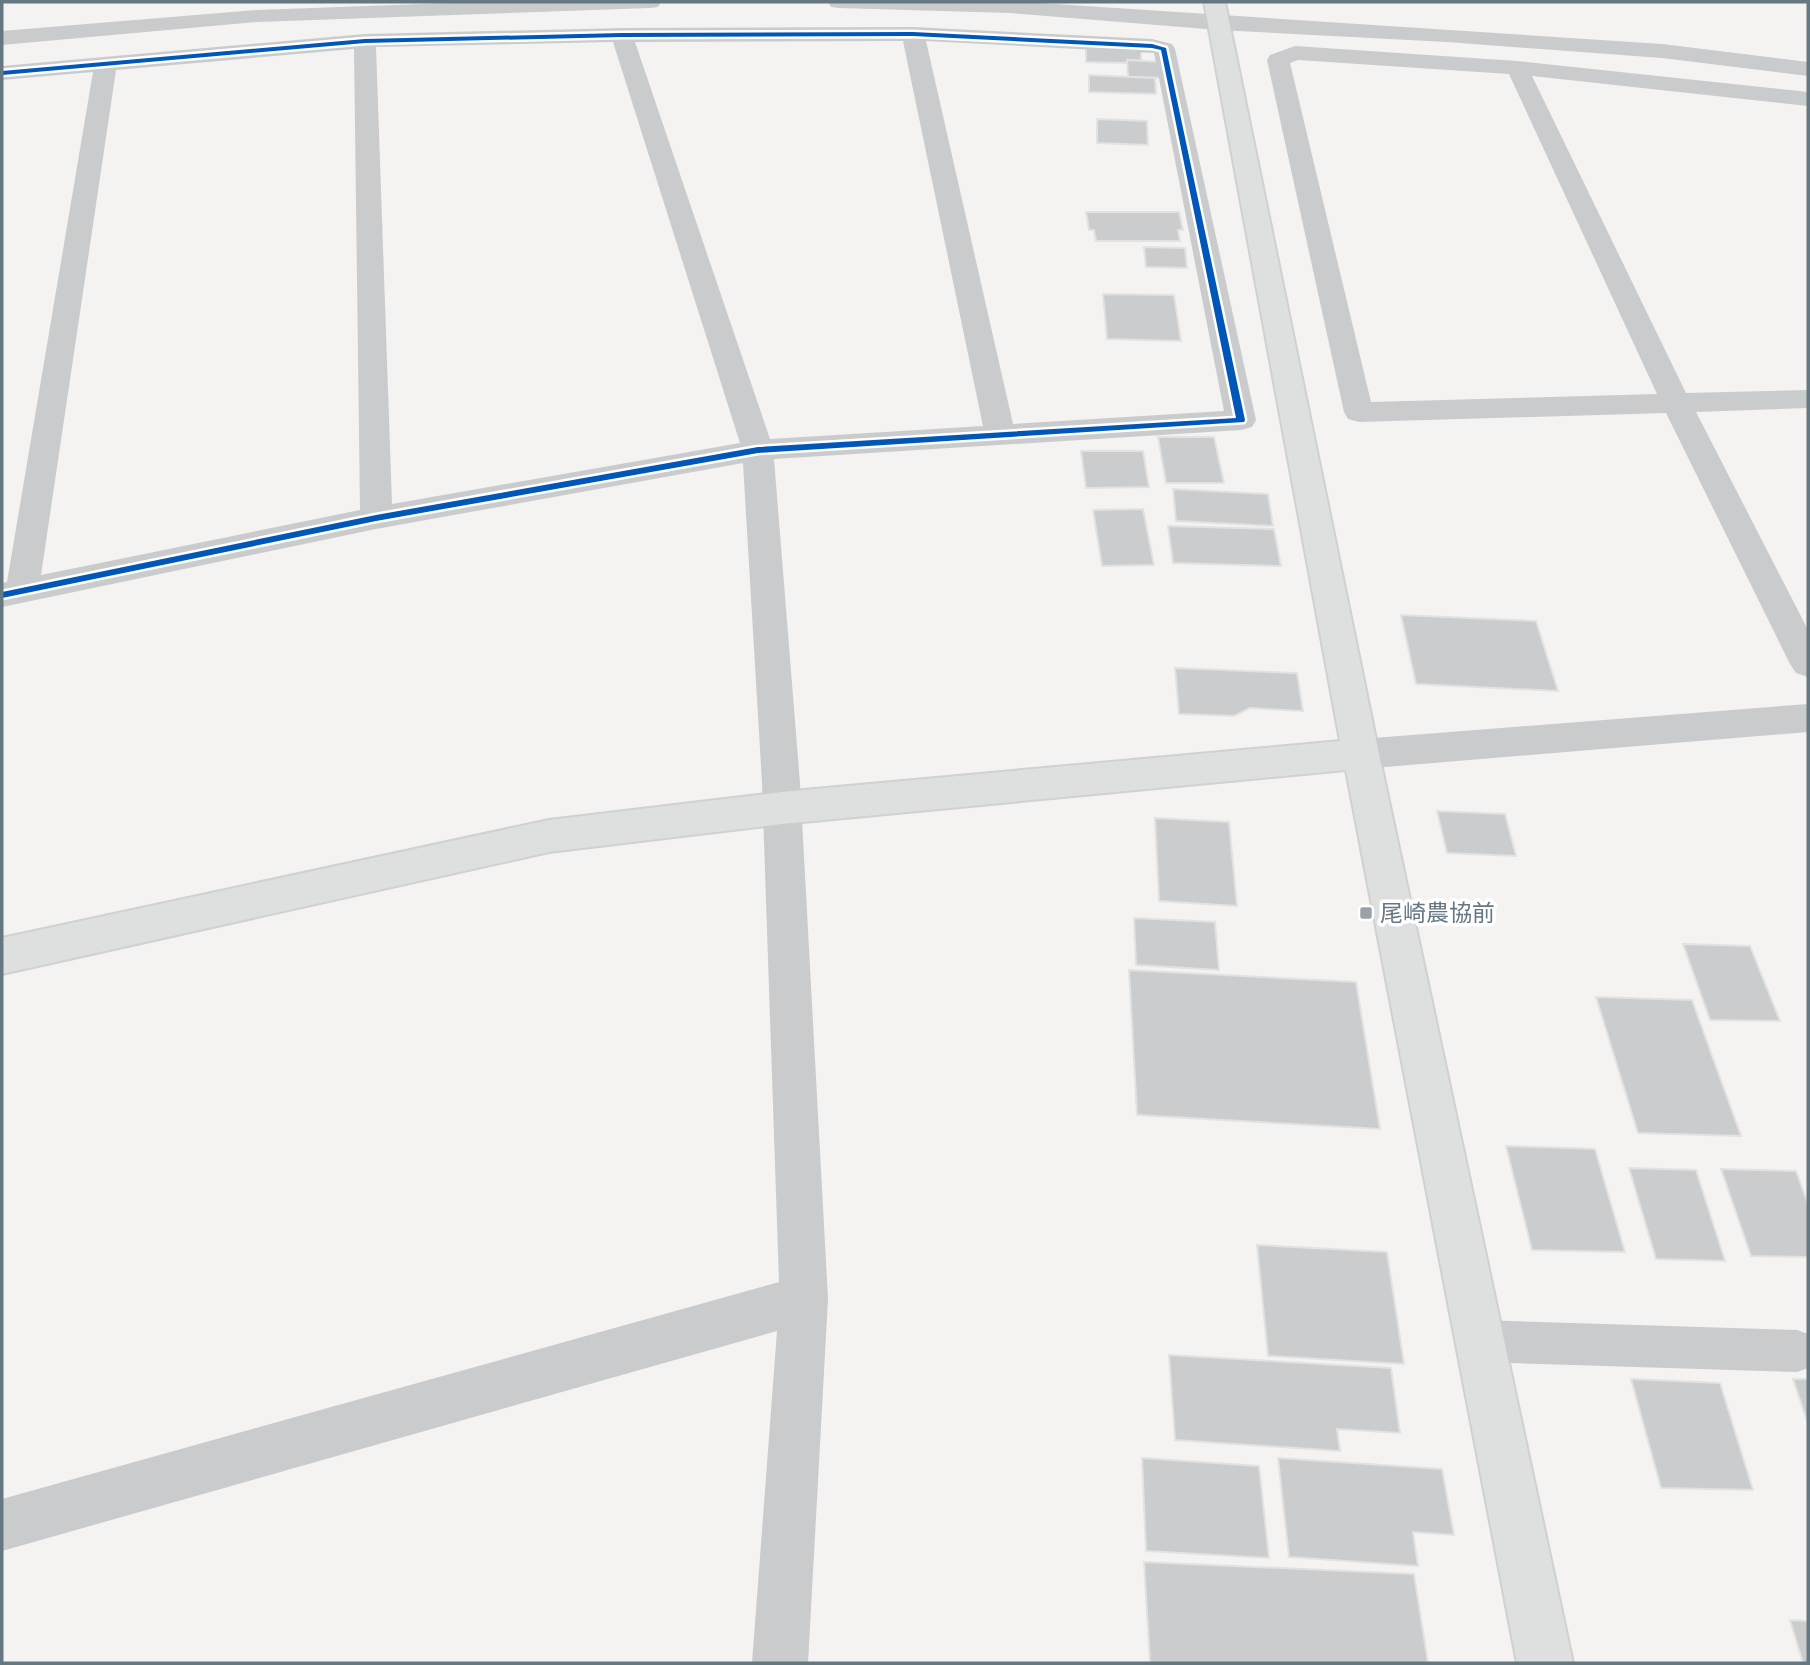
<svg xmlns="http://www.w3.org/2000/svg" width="1810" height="1665" viewBox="0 0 1810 1665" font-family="Poppins,'Noto Sans JP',sans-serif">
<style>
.building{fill:#cbcccd;stroke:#e3e2e2;stroke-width:2}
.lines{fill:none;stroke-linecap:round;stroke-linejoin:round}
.secondary-casing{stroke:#d0d1d2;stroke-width:4}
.lane{fill:#cacbcc;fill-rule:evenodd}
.street{fill:#cacbcc;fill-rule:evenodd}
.secondary{fill:#dedfdf;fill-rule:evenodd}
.cycleway-casing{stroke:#fff;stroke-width:5}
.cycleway{fill:#0057b8;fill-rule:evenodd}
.poi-dot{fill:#97a3a9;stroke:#fff;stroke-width:2.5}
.labels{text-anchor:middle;stroke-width:7;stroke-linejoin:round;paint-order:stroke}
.poi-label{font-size:23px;fill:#657881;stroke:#fff;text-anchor:start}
</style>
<rect width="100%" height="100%" fill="#f4f3f2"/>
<g class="building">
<path d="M1086,48l55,2v11l-14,-1v3l-41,-1z"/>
<path d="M1127,60l34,2 1,16 -34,-1z"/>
<path d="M1089,75l66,3 1,16 -67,-2z"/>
<path d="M1097,119l50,2 1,24 -51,-2z"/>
<path d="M1086,212h93l4,18h-5l2,11h-84l-2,-11h-5z"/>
<path d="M1144,247l41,1 2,20 -41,-1z"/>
<path d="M1103,294l71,1 7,46 -74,-2z"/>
<path d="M1158,437h56l10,46h-58z"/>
<path d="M1081,451h62l6,36 -63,1z"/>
<path d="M1173,489l95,5 5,32 -97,-5z"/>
<path d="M1143,509l11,56 -52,1 -9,-56z"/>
<path d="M1168,526l106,3 7,37 -108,-3z"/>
<path d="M1401,615l135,6 22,70 -142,-7z"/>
<path d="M1175,668l122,5 6,38 -53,-3 -16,8 -55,-2z"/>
<path d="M1437,811l68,3 11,42 -69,-3z"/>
<path d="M1155,818l74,4 8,84 -78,-5z"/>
<path d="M1134,918l81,4 4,48 -83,-5z"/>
<path d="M1683,944l67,2 30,75 -70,-1z"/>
<path d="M1129,970l227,12 24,147 -243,-14z"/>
<path d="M1596,997l96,3 49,136 -103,-3z"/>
<path d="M1506,1146l89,3 30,103 -93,-2z"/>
<path d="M1629,1168l67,2 29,91 -69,-2z"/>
<path d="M1721,1169l75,2 12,33v53l-57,-1z"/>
<path d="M1257,1245l130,7 17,112 -136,-8z"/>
<path d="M1169,1355l222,13 9,65 -63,-4 3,22 -165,-11z"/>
<path d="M1631,1379l89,4 33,107 -92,-2z"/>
<path d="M1793,1379h15v45z"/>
<path d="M1142,1458l117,8 10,92 -123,-7z"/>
<path d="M1278,1458l164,11 12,66 -41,-3 5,34 -129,-9z"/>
<path d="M1144,1562l270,12 14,89h-278z"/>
<path d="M1790,1620l18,1v42h-5z"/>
</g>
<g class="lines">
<g class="secondary-casing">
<path id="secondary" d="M1204,2h21l154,752 194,909h-56l-171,-893 -564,54 -233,28 -547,122v-36l547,-118 233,-28 558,-51z"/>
</g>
<path class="lane" d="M1479,1320l318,10 11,4v34l-11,4 -318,-10 -15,-6 -6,-15 6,-15z"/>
<g class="street">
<path d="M477,2h184l-3,5 -8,1 -393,14 -255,23v-14l255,-21z"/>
<path d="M828,2h197l637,42 146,18v14l-146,-18 -215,-16 -229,-12 -208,-17 -171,-5 -8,-1z"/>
<path d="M913,27l239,12 20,5 3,5 81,371 -4,7 -11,3 -467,29 26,324 28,516 -20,364h-56l25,-332 -775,220v-52l777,-217 -17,-499 -19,-320 -367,66 -374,78v-24l5,-1 86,-510 -91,8v-14l363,-32 257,-6zM903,41l80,385 -213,13 -135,-397zM926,41l228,12 70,358 -211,13zM613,42l127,401 -348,61 -16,-457zM354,49l6,461 -319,65 75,-505z"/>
<path d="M1295,46l222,15 291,31v14l-276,-30 154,317 122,-3v18l-112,4 112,218v47l-12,-4 -6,-9 -124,-251 -307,9 -11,-3 -4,-7 -77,-352 3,-5zM1298,60l211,14 148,320 -286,8 -81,-339z"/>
<path d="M1808,704v28l-447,37 -13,-5 -5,-10 5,-10 13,-5z"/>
</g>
<use href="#secondary" class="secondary"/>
<g class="cycleway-casing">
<path id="cycleway" d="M913,32l239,12 14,4 79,372 -1,2 -486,31 -382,68 -374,77v-6l374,-77 382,-68 478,-29 -75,-368 -9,-2 -239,-12 -291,1 -257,6 -363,32v-4l363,-32 257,-6z"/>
</g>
<use href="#cycleway" class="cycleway"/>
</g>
<rect class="poi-dot" x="1359" y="906" width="14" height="14" rx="3.5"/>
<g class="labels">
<g class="poi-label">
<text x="1380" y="921">尾崎農協前</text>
</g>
</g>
<rect width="1810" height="1665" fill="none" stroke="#657881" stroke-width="7"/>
</svg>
